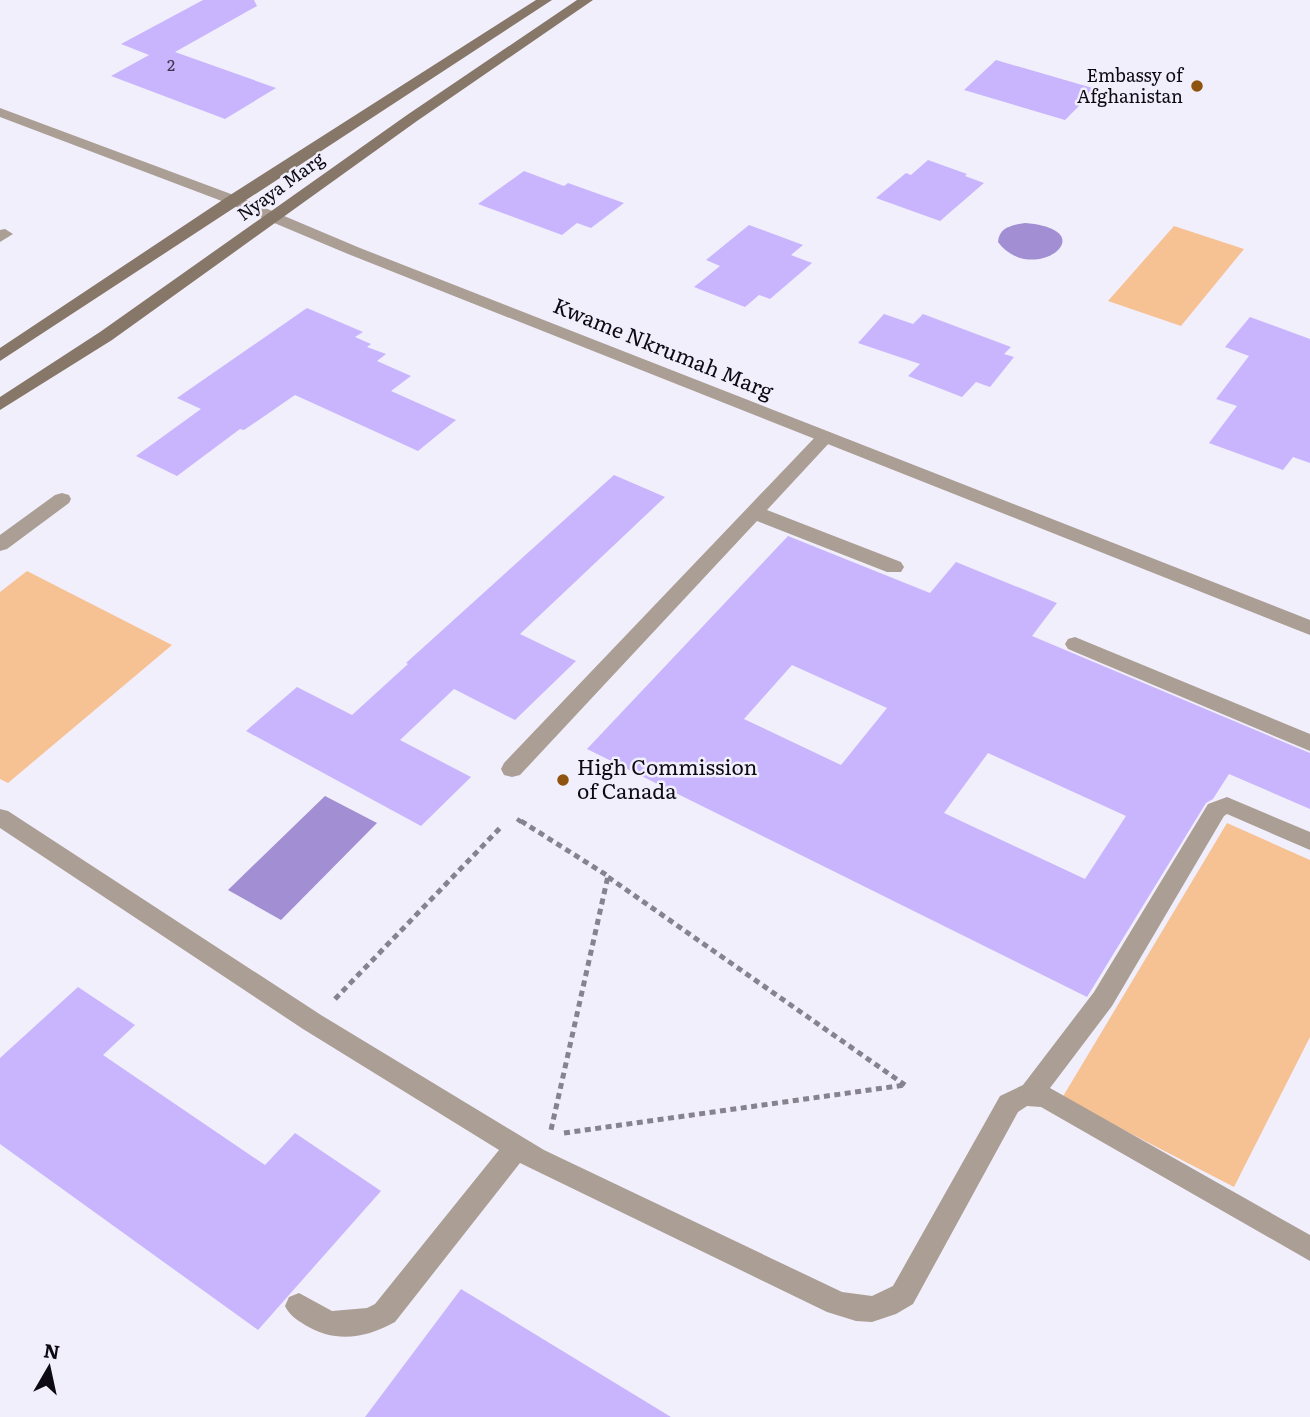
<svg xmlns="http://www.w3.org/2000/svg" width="1310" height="1417" viewBox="0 0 1310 1417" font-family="Literata,serif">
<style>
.green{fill:#f6c294}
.water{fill:#a18ed3}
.building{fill:#c8b5fd;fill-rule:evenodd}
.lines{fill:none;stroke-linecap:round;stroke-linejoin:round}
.path-far1{stroke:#86838f;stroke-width:4.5;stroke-dasharray:5 3.5;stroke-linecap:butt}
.path{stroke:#86838f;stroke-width:5;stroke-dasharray:6 4.5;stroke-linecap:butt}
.lane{fill:#aa9e95;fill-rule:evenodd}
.street{fill:#aa9e95;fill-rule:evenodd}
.secondary{fill:#877769;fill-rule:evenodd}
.poi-dot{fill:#8e530f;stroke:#f2effc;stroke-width:2.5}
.labels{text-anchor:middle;stroke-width:5;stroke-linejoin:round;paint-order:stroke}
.far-number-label{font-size:16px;fill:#3c354e}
.far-poi-label{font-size:18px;fill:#0d0a14;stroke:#f2effc;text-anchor:end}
.far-street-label{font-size:18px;fill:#0d0a14;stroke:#f2effc}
.street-label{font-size:21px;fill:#0d0a14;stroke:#f2effc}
.poi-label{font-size:21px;fill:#0d0a14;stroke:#f2effc;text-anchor:start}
</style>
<rect width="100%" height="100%" fill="#f2effc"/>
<g class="green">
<path d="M1174,226l70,23 -63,77 -73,-25z"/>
<path d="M27,571l145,74 -164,138 -8,-4v-187z"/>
<path d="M1227,823l83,37v177l-76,150 -172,-89z"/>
</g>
<g class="water">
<path d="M1025,223c83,7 7,65 -27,19 1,-15 14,-17 27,-19z"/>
<path d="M325,796l52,27 -96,97 -53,-30z"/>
</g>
<g class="building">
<path d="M203,0h51l3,6 -82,46 101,36 -51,31 -114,-43 38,-21 -28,-11z"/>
<path d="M996,60l100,29 -31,31 -101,-30z"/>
<path d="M928,160l39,14 -2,2 19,7 -44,38 -64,-23 30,-25 5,2z"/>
<path d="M524,171l40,15 4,-3 56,20 -33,25 -14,-5 -15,12 -84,-31z"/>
<path d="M749,225l54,20 -12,10 21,8 -42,36 -11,-4 -14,12 -51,-20 26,-21 -14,-6z"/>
<path d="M307,308l56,24 -8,5 16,7 -4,3 19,7 -9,7 34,15 -20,15 65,29 -38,31 -123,-56 -51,35 -4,-1 -63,47 -41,-20 65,-47 -24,-11z"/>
<path d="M884,314l29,10 10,-10 88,33 -7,7 10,3 -24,30 -14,-5 -14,15 -54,-21 12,-12 -62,-21z"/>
<path d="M1250,317l60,22v124l-17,-6 -10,13 -74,-27 28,-37 -21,-7 33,-43 -24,-9z"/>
<path d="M614,475l51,22 -145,137 56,27 -61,59 -61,-31 -54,51 71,37 -50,49 -175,-95 51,-44 55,28 56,-51 -2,-1z"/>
<path d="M788,536l142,57 26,-31 101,41 -25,33 278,117v56l-81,-35 -16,25 -7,4 -119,194 -500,-248zM792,665l95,43 -46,57 -97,-46zM988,753l138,63 -41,63 -141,-66z"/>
<path d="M78,987l57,38 -32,30 162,110 30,-32 86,58 -123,139 -258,-186v-86z"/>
<path d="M461,1289l210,128h-306z"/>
</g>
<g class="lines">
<path class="path-far1" d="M517,819l6,4"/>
<g class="path">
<path d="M521,821l87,55 -57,254"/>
<path d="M608,877l297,208"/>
<path d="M335,999l165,-171"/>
<path d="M564,1133l341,-48"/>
</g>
<g class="lane">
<path d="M5,229l8,5 -13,8v-12z"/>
<path d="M825,431l6,2 3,4 -3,4 -64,69 134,52 3,5 -3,5h-14l-130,-51 -237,254 -8,2 -8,-2 -3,-6 3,-6 315,-330z"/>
<path d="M62,493l7,2 2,4 -2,4 -62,46 -7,2v-16l55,-40z"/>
<path d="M1075,637l235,97v17l-242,-102 -3,-5 3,-5z"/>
<path d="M1227,797l83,35v18l-83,-36 -3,2 -112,190 -62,82 260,147v26l-269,-154 -14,-1 -9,6 -105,192 -17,10 -24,8 -16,-1 -29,-9 -307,-149 -125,159c-31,17 -60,21 -90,3 -9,-6 -15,-9 -20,-19l4,-9 10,-4 33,18 35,-3 8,-4 124,-154 -196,-121 -303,-201v-19l8,2 313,204 223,135 298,142 30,4 21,-10 107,-190 23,-11 71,-93 114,-188z"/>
</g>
<path class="street" d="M0,108l239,89 121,51 950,372v15l-962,-381 -121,-51 -227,-86z"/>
<g class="secondary">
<path d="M536,0h16l-552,361v-13l227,-151z"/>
<path d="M577,0h16l-176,121 -305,219 -112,70v-13l100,-65 307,-217z"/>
</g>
</g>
<g class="poi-dot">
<circle cx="1197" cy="86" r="7"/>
<circle cx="563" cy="780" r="7"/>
</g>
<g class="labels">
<g class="far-number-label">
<text x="171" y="71">2</text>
</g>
<g class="far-poi-label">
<text x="1183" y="82">Embassy of<tspan x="1183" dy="21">Afghanistan</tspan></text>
</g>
<g class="far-street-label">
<text transform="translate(281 187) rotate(-36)" y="6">Nyaya Marg</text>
</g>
<g class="street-label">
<text transform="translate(663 349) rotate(22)" y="7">Kwame Nkrumah Marg</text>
</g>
<g class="poi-label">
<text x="577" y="775">High Commission<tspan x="577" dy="24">of Canada</tspan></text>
</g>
</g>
<g transform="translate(49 1368) rotate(9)" stroke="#f2effc" stroke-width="5" paint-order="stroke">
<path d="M0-5L12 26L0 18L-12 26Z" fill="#0d0a14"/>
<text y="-10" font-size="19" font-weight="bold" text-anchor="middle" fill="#0d0a14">N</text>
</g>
</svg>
